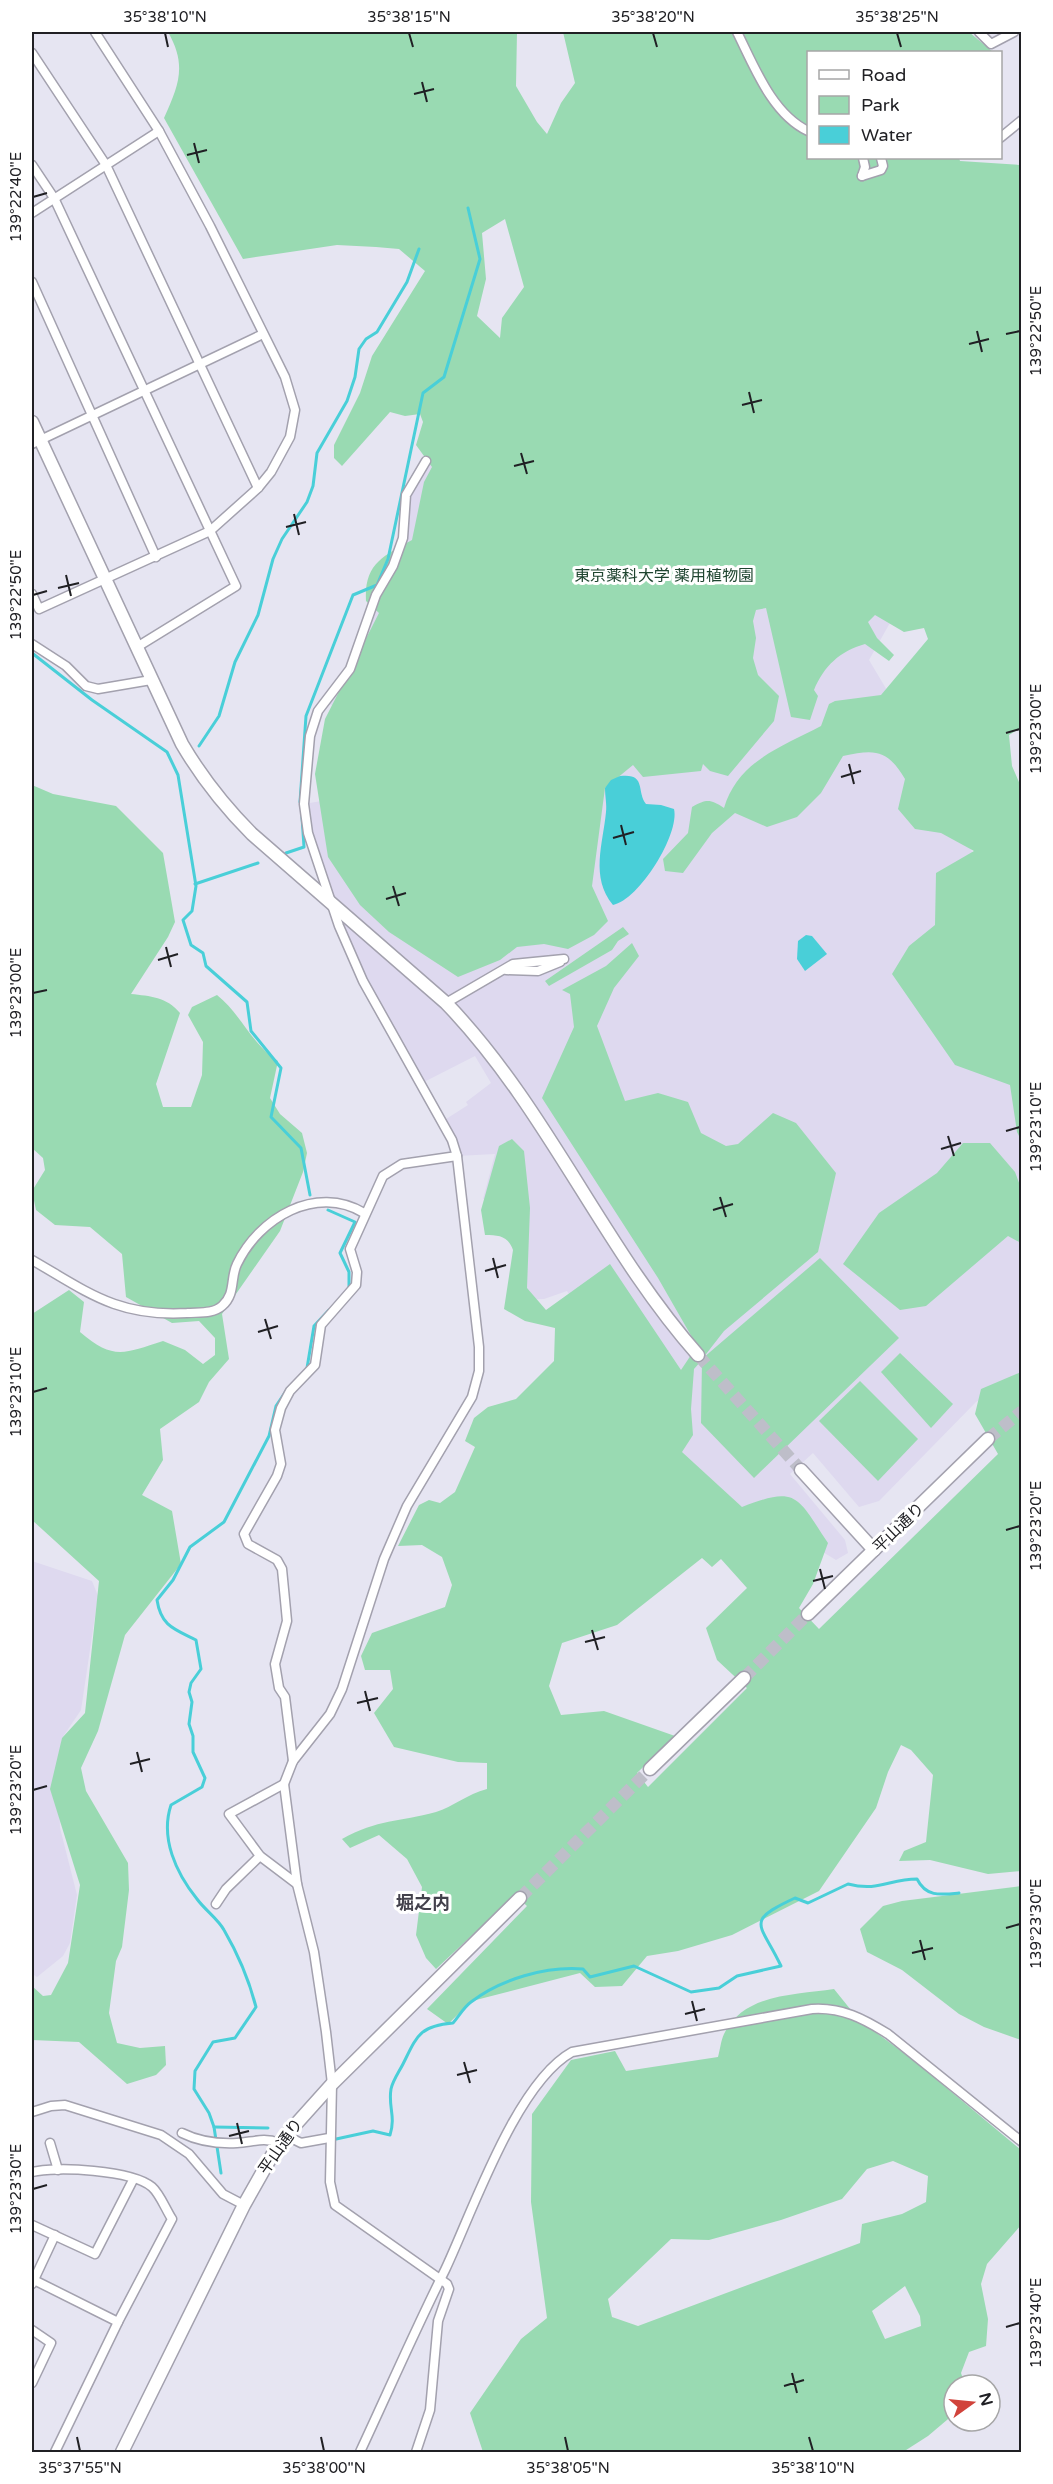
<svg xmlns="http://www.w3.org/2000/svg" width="1053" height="2484" viewBox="0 0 1053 2484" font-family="'Varela Round','Noto Sans JP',sans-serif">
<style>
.education{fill:#ded9ef}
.green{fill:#99dab2;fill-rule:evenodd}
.water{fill:#49cfd8}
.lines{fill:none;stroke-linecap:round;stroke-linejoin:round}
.stream{stroke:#49cfd8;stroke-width:3}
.secondary-tunnel{stroke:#bebec9;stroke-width:12;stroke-dasharray:12 6;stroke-linecap:butt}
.street-casing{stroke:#a3a1ae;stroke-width:11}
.secondary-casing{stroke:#a3a1ae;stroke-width:15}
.street{stroke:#fff;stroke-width:8}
.secondary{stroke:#fff;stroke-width:12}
.ticks{fill:none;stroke:#202024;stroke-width:2}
.labels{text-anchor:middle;stroke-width:6;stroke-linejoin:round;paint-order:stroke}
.park-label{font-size:16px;fill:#1f4530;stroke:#fff}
.street-label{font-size:16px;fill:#202024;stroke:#fff}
.neighbourhood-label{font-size:18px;font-weight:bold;fill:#43414c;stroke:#fff}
.neatline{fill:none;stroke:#202024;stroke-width:2}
.ticks-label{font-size:15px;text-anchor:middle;fill:#202024}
</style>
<rect width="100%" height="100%" fill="#e6e5f2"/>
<g class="education">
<path d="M455,445l436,176 -22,39 65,109 34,76 24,38 29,155 1,335 -46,29 -97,99 -20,6 -46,-54 -23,21 55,66 3,13 -12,7 -43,-26 -41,-5 -119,-130 -66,-108 -23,8 -37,1 16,-99 -40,-2 12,-45 -38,2 -14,-35 25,-16 -2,-3 25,-19 -16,-27 -53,27 -59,-102 -33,-77 -26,-100 23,-4 55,-73 -58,-25 26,-33 53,-131 3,-43 20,-34z"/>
<path d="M32,1561l60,20 6,15 -17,114 -19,28 -4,30 2,60 17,67 -7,48 -7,13 -26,21 -5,-3z"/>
</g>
<g class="green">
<path d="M168,32h349l-1,54 21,36 10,12 14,-31 14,-20 -12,-51h406l24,20h-185v106h151l1,3 60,4 1,3 1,559 -13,8 3,31 10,23 -1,351 -4,-8 -7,-47 -55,-20 -63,-91 17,-28 26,-21 1,-52 38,-22 -33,-18 -26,-4 -17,-20 7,-30c-18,-30 -30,-30 -62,-23l-22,37 -24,24 -30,10 -32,-14 -23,20 -29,40 -18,-2 -2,-12 25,-26 4,-26c15,-8 18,-8 32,1 14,-47 57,-61 97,-82l8,-22 6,-3 46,-6 47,-56 -4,-11 -20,4 -29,-17 -7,7 9,16 17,17 -5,6 -24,-17c-25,7 -41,22 -51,46l4,6 -8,24 -19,-3 -25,-109 -10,2 -3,11 3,17 -3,20 5,17 21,21 -5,25 -46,55 -18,-5 -7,-7 -2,7 -58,6 -10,-12 -28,23 -13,98 16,35 -14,14 -26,14 -24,-5 -27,3 -17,13 -42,17 -69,-45 -29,-27 -32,-48 -13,-83 10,-55 54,-106 -13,-12c-2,-37 17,-45 46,-61l12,-58 8,-15 -16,-22 7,-23 -3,-8 -15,2 -15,-4 -48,54 -8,-8v-13l26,-52 12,-37 53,-85 -26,-22 -23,-2 -39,-2 -94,14 -79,-141c15,-33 23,-53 4,-86zM505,219l19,68 -22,31 -2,20 -23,-22 9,-37 -4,-46z"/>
<path d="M32,785l21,9 63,12 47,47 12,69 -7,15 -37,57c19,2 36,3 49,19l-24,71 7,23h28l11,-32 1,-33 -15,-27 4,-8 25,-12c24,19 35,50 61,66l-8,37 10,16 22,19 5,20 -4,19 -23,59 -58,83 7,45 -20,23 -10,20 -39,27 3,31 -21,35 30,16 9,53 -56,71 -27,96 -17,37 5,23 42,72 1,27 -7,57 -6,14 -7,52 8,30 23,5 25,-2 1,19 -10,10 -29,9 -48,-42 -47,-2v-54l11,10 8,-1 17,-32 12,-78 -30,-96 12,-51 23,-25 14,-132 -67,-61v-206l37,-24 15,12 -4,30c33,28 43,22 83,9l22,9 18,14 12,-9v-17l-16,-17 -27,2 -46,-26 -4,-43 -32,-27 -35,-2 -19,-15 -4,-19 13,-21 -2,-12 -11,-10z"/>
<path d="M623,927l6,7 -11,7 -6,9 -63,36 -4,-5z"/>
<path d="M632,943l7,13 -25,32 -17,38 28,75 33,-8 30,9 13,31 25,13 12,-2 35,-31 23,10 40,50 -18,79 -94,79 -21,27 117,-100 79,80 -145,140 -53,-55 1,-63 -8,9 -3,40 2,26 -11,17 60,55c56,-22 55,-10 86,36l-15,41 -14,24 20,21 179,-175 -23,-40 6,-25 40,-17v499l-33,3 -58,-14 -31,1 5,-10 22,-9 7,-67 -22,-25 -10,-5 -13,27 -12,36 -57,83 -87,44 -54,16 -31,5 -25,30 -27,1 -15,-14 -108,28 -24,23 -21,-15 100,-103 -12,-11 -79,74 -10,-11 -10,-23 6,-48 -15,-28 -28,-24 -29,13 -8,-9c36,-20 57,-17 94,-27 17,-5 31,-18 51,-23v-26l-29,-1 -64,-15 -20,-34 19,-24 -3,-19h-25l-4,-14 11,-23 73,-26 7,-22 -10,-28 -20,-12 -24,1 21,-41 10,-5 11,3 15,-11 20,-45 -10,-6 9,-23 14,-11 28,-8 38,-38 1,-33 -30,-7 -21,-12 9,-59c-5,-14 -14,-15 -28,-15l-4,-25 18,-64 13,-7 12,12 6,57 -3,80 19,22 64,-46 71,106 16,-24 -39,-68 -116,-180 32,-71 -4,-33 -8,-4 44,-24zM702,1558l10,9 9,-8 26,29 -41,40 11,32 30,28 -99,99 -11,-14 38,-37 -71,-25 -43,4 -12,-29 13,-43 55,-18z"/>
<path d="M963,1143h27l25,29 6,16v55l-13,-7 -82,70 -26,4 -57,-46 36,-51 58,-40z"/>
<path d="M900,1353l53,51 -22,24 -50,-56z"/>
<path d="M860,1381l58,58 -40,42 -59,-60z"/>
<path d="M1021,1886v154l-37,-13 -25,-13 -57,-44 -35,-18 -7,-23 23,-23 19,-5z"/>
<path d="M834,1989l25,31 53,39 109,91v75l-34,39 -6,20 7,35 -2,27 -17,6 -8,21 4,12h-11v29l-26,22 -25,16h-420l-13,-39 51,-74 26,-21 -16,-116 1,-88 39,-54 44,-9 11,20 92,-14c2,-7 3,-17 6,-23 20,-41 72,-39 110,-45zM893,2161l35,15 -2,26 -24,12 -40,10 -2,19 -222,83 -26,-9 -4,-18 63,-60 38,1 72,-20 61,-21 25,-30zM905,2286l15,30 1,10 -36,13 -13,-28z"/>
</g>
<g class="water">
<path d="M620,776c27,-3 16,15 26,28l15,1 13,4c6,25 -35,91 -61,96 -23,-28 -10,-61 -7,-93 1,-7 -1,-16 -1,-24l6,-8z"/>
<path d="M806,935l6,1 15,18 -22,17 -8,-12 1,-18z"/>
</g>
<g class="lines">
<g class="stream">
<path d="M32,653l60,47 75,52 11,23 18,111 -4,25 -9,9 8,25 12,8 3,13 41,36 4,29 30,37 -10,49 30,31 9,47"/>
<path d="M199,746l20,-30 16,-54 23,-47 15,-56 9,-20 25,-37 6,-16 4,-33 30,-52 8,-24 4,-28 7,-10 11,-7 30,-50 12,-33"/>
<path d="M300,802l6,-86 47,-121 24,-10 11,-26 35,-166 21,-16 36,-118 -12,-51"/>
<path d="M286,853l18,-6 -2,-30"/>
<path d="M195,884l63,-21"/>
<path d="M328,1210l27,12 -15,31 9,19v15"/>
<path d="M307,1368l7,-42 15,-16"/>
<path d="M214,2127l54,1"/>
<path d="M304,2146l69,-15 17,4c6,-19 -2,-28 1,-46 2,-9 8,-17 12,-25 14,-28 16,-38 50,-41 6,-7 11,-16 18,-21 30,-23 75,-36 112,-33l7,8 44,-11 57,26 28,-4 18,-12 44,-10c-20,-43 -38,-44 14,-68l13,5 40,-19c31,8 41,-5 69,-5 9,18 23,16 42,14"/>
<path d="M221,2173l-7,-46 -5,-14 -15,-24 1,-18 18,-29 22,-4 21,-31c-7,-27 -18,-53 -32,-77 -6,-11 -19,-20 -27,-31 -21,-26 -37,-61 -26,-94l31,-18 3,-9 -12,-26v-16l-4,-12 3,-22 -3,-10 2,-9 10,-14 -5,-29c-22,-11 -35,-14 -39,-40l16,-20 17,-33 34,-25 45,-86 7,-30 12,-18"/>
</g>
<g class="secondary-tunnel">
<path d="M698,1355l103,115"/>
<path d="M988,1439l34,-28"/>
<path d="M744,1678l64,-64"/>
<path d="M520,1898l130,-129"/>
</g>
<g class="street-casing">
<g id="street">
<path d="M737,32c17,34 35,82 71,99"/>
<path d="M979,32l12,12 23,-12"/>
<path d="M32,53l74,112 152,323"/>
<path d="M1000,138l22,-18"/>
<path d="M32,165l22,33 182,388 -99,61"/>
<path d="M862,176l19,-6 2,-4 -2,-8"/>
<path d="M862,176l3,-9 -2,-9"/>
<path d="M32,213l127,-82"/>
<path d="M32,282l124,275"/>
<path d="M32,444l231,-110"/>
<path d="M32,594l7,15 171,-78 48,-43 13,-16 19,-35 5,-27 -10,-33 -75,-151 -51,-95 -64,-99"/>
<path d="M32,644l34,22 20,20 12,3 53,-9"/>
<path d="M506,970l32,1 22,-9"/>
<path d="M446,1003l67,-39 51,-5"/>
<path d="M32,1260c57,33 86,57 155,53 12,-1 26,1 35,-7 14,-12 8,-28 15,-42 22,-46 79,-80 127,-51"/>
<path d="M293,1761l-8,-64 -6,-9 -4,-24 12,-43 -5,-52 -5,-9 -29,-16 -4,-10 33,-58 4,-12 -6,-34 6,-22 9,-17 25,-26 6,-40 35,-40 1,-13 -7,-23 33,-73 19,-12 55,-8"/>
<path d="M284,1784l-55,30 31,42 37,28"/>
<path d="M216,1904l10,-15 34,-33"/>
<path d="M32,2112l19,-6 14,-1 96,30 28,19 34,40 21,11"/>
<path d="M182,2133c18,9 35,11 55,10 16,-1 27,-6 42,0"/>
<path d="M285,2135l16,8 28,-5"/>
<path d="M50,2143l8,27"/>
<path d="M32,2172c24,-6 100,-2 120,15 8,7 14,23 20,32l-54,103 -63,130"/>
<path d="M32,2225l63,29 38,-74"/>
<path d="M32,2279l86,43"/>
<path d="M32,2284l23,-49"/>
<path d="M32,2330l19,13 -19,40"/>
<path d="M360,2452c28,-60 55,-122 85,-182 27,-57 71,-187 127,-218l240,-43c30,-2 52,10 76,25l134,108"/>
<path d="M416,2452l14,-42 8,-89 11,-32 -2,-5 -112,-79 -5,-23 2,-98 -6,-52 -12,-80 -17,-68 -13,-100 9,-23 37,-47 12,-25 42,-130 23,-53 65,-109 7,-26v-24l-22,-191 -5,-16 -89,-159 -24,-55 -31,-93 -4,-29 6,-68 8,-25 32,-42 26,-74 17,-29 10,-28 3,-43 20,-34"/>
</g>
</g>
<g class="secondary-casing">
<g id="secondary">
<path d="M32,422l150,322c20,34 42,62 70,90l194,169c102,106 157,245 252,352"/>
<path d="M801,1470l73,80"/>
<path d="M808,1614l180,-175"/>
<path d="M650,1769l94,-91"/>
<path d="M122,2452l122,-247 35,-62 53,-59 188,-186"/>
</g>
</g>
<use href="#street" class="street"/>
<use href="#secondary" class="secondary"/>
</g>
<path class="ticks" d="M165,33l3,14M409,33l4,14M653,33l4,14M897,33l4,14M422,82l5,20M414,94l20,-5M194,143l5,20M187,155l20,-5M33,197l14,-4M977,331l5,21M1006,334l14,-3M969,344l20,-5M749,392l5,21M742,405l20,-5M521,453l6,21M514,466l20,-5M294,514l5,21M286,527l20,-5M66,575l5,21M58,588l21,-5M33,595l14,-4M1006,733l14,-4M849,764l5,20M841,777l20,-6M621,825l5,20M613,838l21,-6M393,886l6,20M386,899l20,-6M166,947l5,20M158,960l20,-6M33,993l14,-3M1006,1131l14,-4M948,1136l6,20M941,1149l20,-6M720,1197l6,20M713,1210l20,-6M493,1258l5,20M485,1271l21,-6M265,1319l6,20M258,1332l20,-6M33,1392l14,-4M1006,1530l14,-4M820,1569l5,20M813,1581l20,-5M592,1630l6,20M585,1642l20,-5M365,1691l5,20M357,1703l21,-5M137,1752l5,20M130,1764l20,-5M33,1790l14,-4M1006,1928l14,-4M920,1940l5,20M912,1953l21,-5M692,2001l5,20M685,2014l20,-5M464,2062l6,21M457,2075l20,-5M237,2123l5,21M229,2136l20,-5M33,2189l14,-4M1006,2327l14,-4M792,2373l5,20M784,2386l20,-6M77,2437l3,14M321,2437l3,14M565,2437l3,14M809,2437l4,14"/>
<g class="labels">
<g class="park-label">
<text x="664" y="581">東京薬科大学 薬用植物園</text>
</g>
<g class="street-label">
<text transform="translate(898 1527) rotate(-44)" y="6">平山通り</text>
<text transform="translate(280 2146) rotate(-55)" y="6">平山通り</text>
</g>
<g class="neighbourhood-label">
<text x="423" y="1909">堀之内</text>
</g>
</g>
<rect width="1053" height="2484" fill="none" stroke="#ffffff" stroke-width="66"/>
<rect x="807" y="51" width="195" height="108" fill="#ffffff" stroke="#a6a6a7" stroke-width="1.5"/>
<rect x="819" y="70" width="30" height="9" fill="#ffffff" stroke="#a6a6a7" stroke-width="1.5"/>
<text x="861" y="81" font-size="18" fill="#202024">Road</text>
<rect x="819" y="96" width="30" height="18" fill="#99dab2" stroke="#a6a6a7" stroke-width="1.5"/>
<text x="861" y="111" font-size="18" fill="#202024">Park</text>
<rect x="819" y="126" width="30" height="18" fill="#49cfd8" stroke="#a6a6a7" stroke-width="1.5"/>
<text x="861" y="141" font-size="18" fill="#202024">Water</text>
<g transform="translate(972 2403) rotate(75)"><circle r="28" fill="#ffffff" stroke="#a6a6a7" stroke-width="1.5"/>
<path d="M0-4.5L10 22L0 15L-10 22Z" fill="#d1433b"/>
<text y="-9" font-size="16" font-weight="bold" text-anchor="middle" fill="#202024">N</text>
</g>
<rect x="33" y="33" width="987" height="2418" class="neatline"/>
<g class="ticks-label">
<text x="165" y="22">35°38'10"N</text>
<text x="409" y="22">35°38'15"N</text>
<text x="653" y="22">35°38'20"N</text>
<text x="897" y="22">35°38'25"N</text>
<text transform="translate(16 197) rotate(-90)" y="5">139°22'40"E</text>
<text transform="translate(1036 331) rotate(-90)" y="5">139°22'50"E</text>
<text transform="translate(16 595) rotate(-90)" y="5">139°22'50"E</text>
<text transform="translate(1036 729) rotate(-90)" y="5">139°23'00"E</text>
<text transform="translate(16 993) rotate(-90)" y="5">139°23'00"E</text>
<text transform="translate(1036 1127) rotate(-90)" y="5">139°23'10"E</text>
<text transform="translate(16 1392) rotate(-90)" y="5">139°23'10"E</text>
<text transform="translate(1036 1526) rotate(-90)" y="5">139°23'20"E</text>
<text transform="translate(16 1790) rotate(-90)" y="5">139°23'20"E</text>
<text transform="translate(1036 1924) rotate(-90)" y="5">139°23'30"E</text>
<text transform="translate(16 2189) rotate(-90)" y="5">139°23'30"E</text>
<text transform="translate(1036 2323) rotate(-90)" y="5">139°23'40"E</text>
<text x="80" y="2473">35°37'55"N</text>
<text x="324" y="2473">35°38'00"N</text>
<text x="568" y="2473">35°38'05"N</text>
<text x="813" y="2473">35°38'10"N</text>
</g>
</svg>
